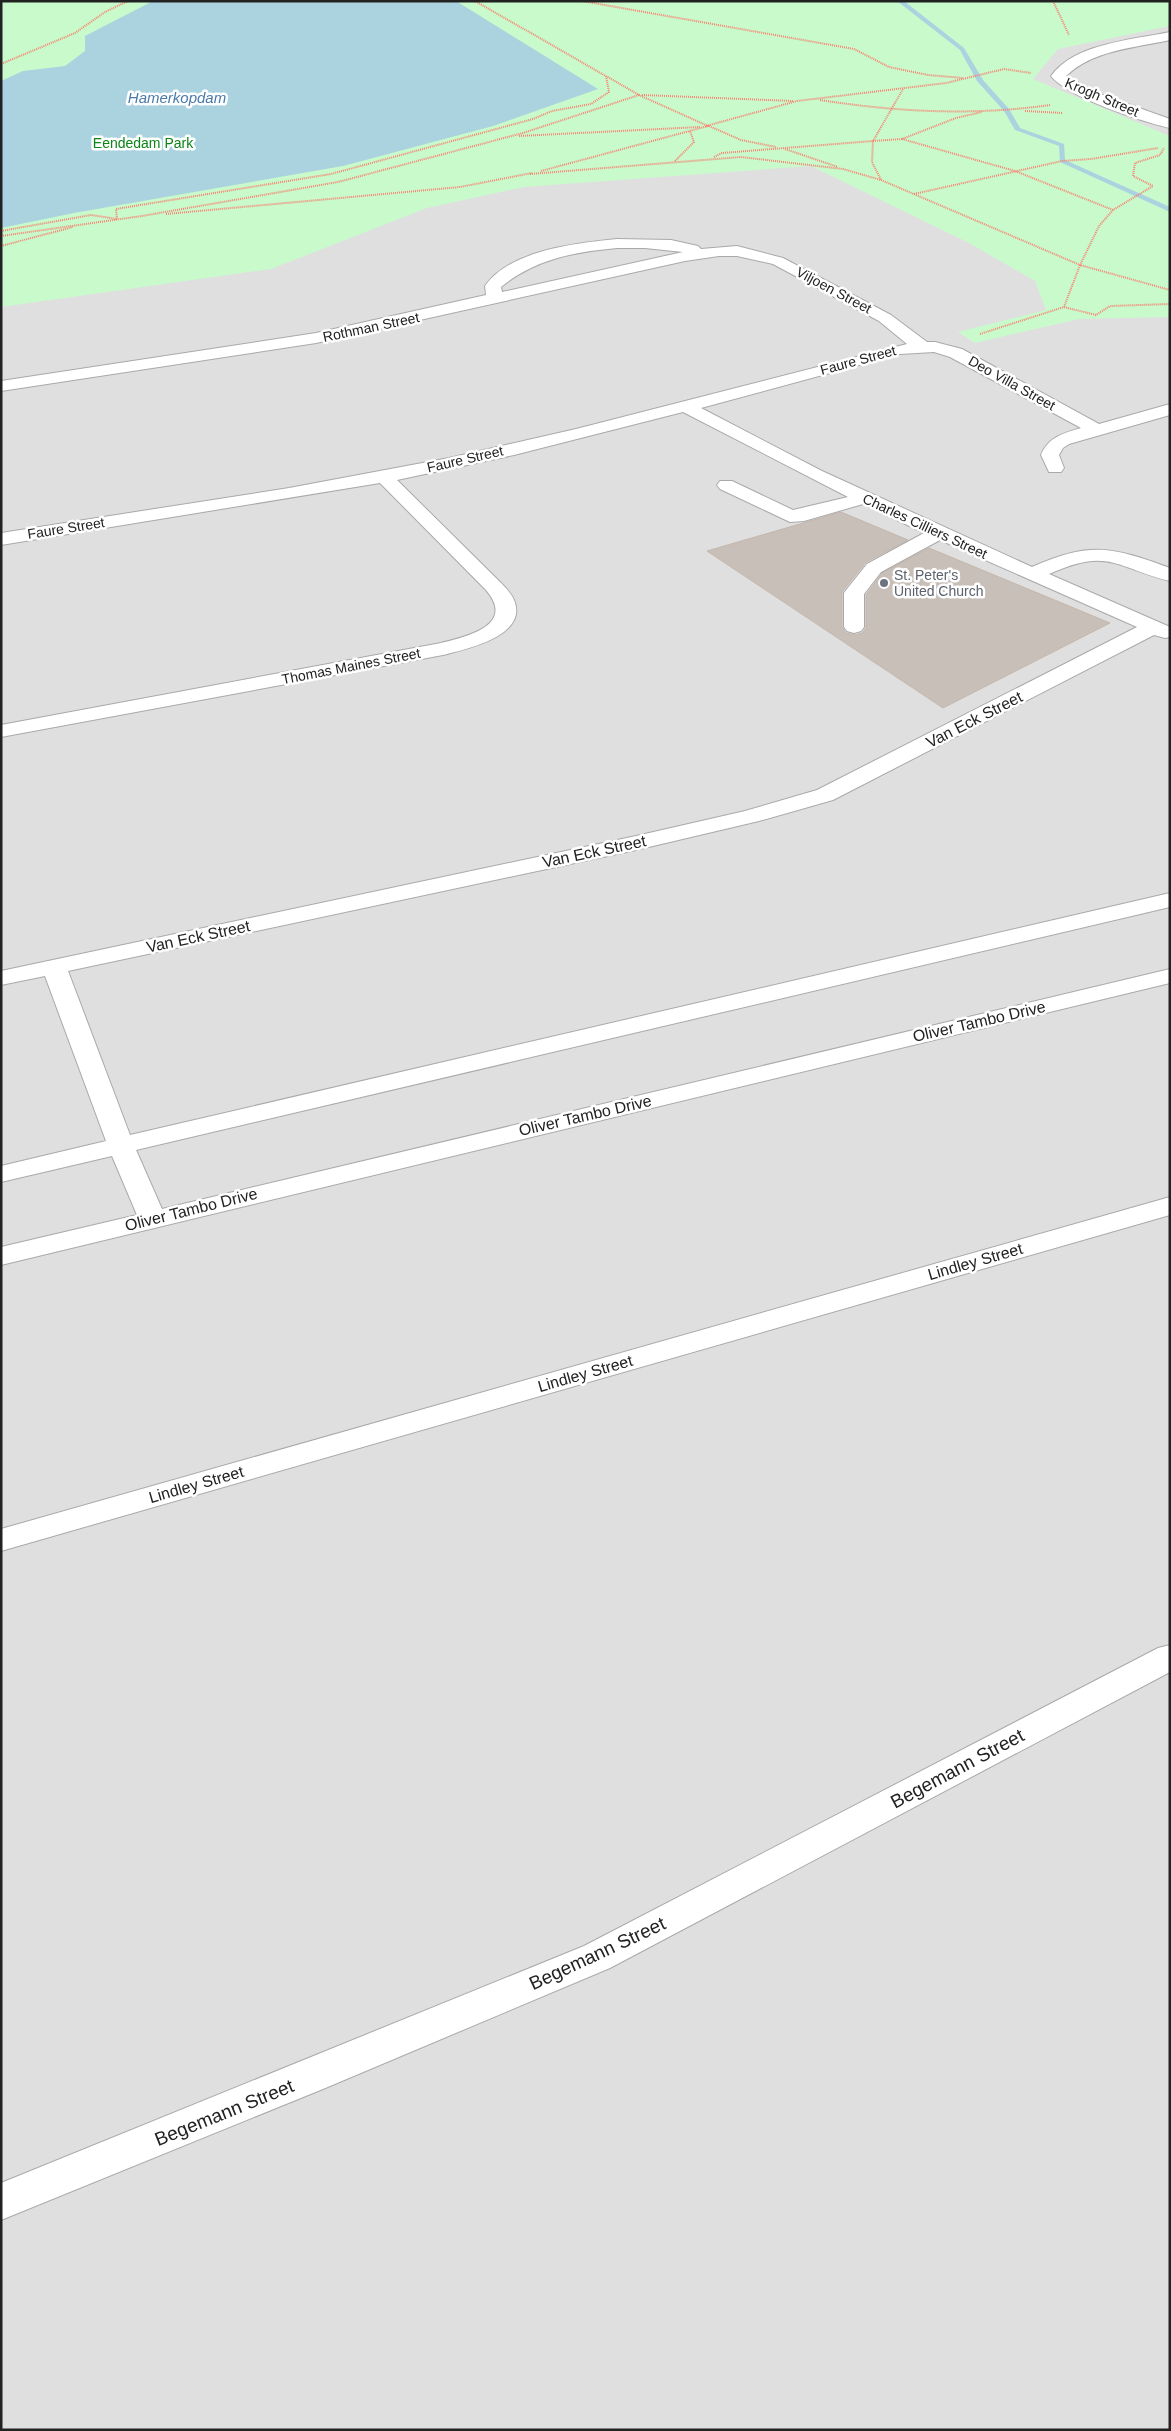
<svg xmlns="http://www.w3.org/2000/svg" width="1171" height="2431" viewBox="0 0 1171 2431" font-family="Helvetica,sans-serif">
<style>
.residential{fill:#e0dfdf}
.park{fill:#c8facc}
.water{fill:#aad3df}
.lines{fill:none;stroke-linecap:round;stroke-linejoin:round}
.stream{fill:#aad3df;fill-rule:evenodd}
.building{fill:#c7bfb8;stroke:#c4b6ab}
.minor-casing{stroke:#a9a9a9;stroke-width:2}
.path{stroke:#fa8072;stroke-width:2;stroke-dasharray:1 1;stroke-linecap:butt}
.minor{fill:#fff;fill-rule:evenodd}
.worship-dot{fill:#6b7280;stroke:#fff;stroke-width:2}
.labels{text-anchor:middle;stroke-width:5;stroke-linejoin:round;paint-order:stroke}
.far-street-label{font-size:14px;fill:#222;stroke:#fff}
.far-park-label{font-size:14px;fill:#0c8416;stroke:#fff}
.far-worship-label{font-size:14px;fill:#5b616d;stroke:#fff;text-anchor:start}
.far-water-label{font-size:15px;font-style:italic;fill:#4a7aab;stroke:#fff}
.street-label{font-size:16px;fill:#222;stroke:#fff}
.near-street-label{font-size:19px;fill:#222;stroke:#fff}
</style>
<rect width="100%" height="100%" fill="#f2efe9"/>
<rect class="residential" x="1" y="1" width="1169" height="2429"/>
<path class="park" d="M1,1h1169v25l-112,23 -25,30 137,57v181l-91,2 -104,24 -17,-11 88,-22 -11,-29 -66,-38 -158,-77 -287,21 -97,21 -156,61 -270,38z"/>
<path class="water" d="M153,1h303l142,88 -105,37 -150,40 -269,47 -73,15v-147l22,-10 42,-5 20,-15v-15z"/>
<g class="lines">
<path class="stream" d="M897,1h7l60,47 19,32 26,29 11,19 44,16 1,16 105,47v5l-110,-50 -1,-16 -44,-16 -11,-19 -27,-30 -17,-31z"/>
</g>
<path class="building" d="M841,512l67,28 -42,22 -24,30v35l4,6 9,2 7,-2 4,-5v-33l16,-22 47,-25 181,75 -167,85 -236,-157z"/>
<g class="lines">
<g class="minor-casing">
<g id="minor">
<path d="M1170,32v8c-36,8 -77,10 -104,36l31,17 73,26v9c-27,-6 -103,-31 -119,-52 24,-33 81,-36 119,-44z"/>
<path d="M617,239l54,1 27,6 3,3 36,-3 46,12 108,57 36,27h8l27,7 137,75 71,-20v11l-101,29 -6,4 -4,7 5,13 -3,4h-12l-8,-17c7,-18 23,-22 40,-27l-131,-71 -16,-5 -34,2 -199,54 121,63 210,96c59,-26 80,-20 138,1v13c-56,-14 -61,-34 -121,-7l121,53v10l-5,1 -11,-3 -321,165 -74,21 -123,29 -568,121 62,164 1040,-242v14l-1034,243 26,59 1008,-240v14l-1169,282v-18l136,-32 -25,-59 -111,26v-16l105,-25 -61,-165 -44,9v-14l635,-135 109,-25 72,-21 320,-163 -197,-87 -59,32 -17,22v33l-3,4 -7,2 -7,-2 -3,-4v-34l3,-4 20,-25 57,-31 -61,-29 -59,17 -14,1 -70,-33 -3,-4 3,-4h12l61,29 55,-13 -165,-85 -169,43 -117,25 103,102c5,5 11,11 14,18 15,36 -48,49 -71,55l-442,82v-12l440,-82c27,-7 75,-18 45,-53l-106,-107 -379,62v-12l288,-45 160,-30 127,-29 331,-85 -28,-23 -106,-57 -36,-8h-18l-34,5 -369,82 -315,48v-10l315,-48 170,-38 -1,-9c25,-36 92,-43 132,-47zM617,248h28l38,4 -181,40 -1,-5c34,-28 73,-35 116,-39z"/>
<path d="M1170,1197v18l-1169,336v-22z"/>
<path d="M1170,1645v27l-560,296 -287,121 -322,131v-37l583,-237 574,-298z"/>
</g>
</g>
<g class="path">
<path d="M582,1l272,48 35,18 39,8 35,3"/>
<path d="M1053,1l16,34"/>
<path d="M1,64l74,-31 30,-21 23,-11"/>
<path d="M903,89l-30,52 29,-2 54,-21 26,-6"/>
<path d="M642,95l151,6"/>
<path d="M820,100c77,12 153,16 230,5"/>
<path d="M1025,111l38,2"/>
<path d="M706,126l91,-25 149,-18 58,-14 27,4"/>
<path d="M709,126l32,14 35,7"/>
<path d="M519,136l181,-9"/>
<path d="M902,139l113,32 98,39"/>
<path d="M785,149l53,18"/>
<path d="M714,157l8,-4 151,-12 -1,21 9,18"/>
<path d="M675,161l19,-19 -4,-11"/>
<path d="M541,171l167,-45 -69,-31"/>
<path d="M530,174l211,-17 102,12 38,11 199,85 19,-39 14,-16 40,-24 -20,-10 2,-13 25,-8 4,-7"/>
<path d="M914,194l148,-33 29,-2 67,-11"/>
<path d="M166,214l294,-27 72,-14"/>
<path d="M1,231l90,-16 26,4 -1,-10 215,-35 202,-55 19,-8 39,-7 18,-12 -3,-16"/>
<path d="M1,236l141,-20 196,-34 185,-49 116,-38 -164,-94"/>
<path d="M1,246l72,-19"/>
<path d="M1064,307l32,8 14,-9 60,-2"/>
<path d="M980,334l84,-27 16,-42 90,25"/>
</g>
<use href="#minor" class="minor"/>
</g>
<circle class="worship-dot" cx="884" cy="583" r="5"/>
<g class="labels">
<g class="far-street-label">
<text transform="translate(1102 97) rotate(23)" y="5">Krogh Street</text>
<text transform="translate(834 290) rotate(28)" y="5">Viljoen Street</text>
<text transform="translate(371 327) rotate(-12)" y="5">Rothman Street</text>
<text transform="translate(858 360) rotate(-15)" y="5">Faure Street</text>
<text transform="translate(1012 383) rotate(29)" y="5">Deo Villa Street</text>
<text transform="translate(465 459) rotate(-13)" y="5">Faure Street</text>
<text transform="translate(925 526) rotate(25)" y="5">Charles Cilliers Street</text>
<text transform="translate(66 528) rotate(-9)" y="5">Faure Street</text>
<text transform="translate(351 666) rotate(-11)" y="5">Thomas Maines Street</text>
</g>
<g class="far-park-label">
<text x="143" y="148">Eendedam Park</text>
</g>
<g class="far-worship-label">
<text x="894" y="580">St. Peter's<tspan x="894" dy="16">United Church</tspan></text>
</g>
<g class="far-water-label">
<text x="177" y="103">Hamerkopdam</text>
</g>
<g class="street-label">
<text transform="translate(974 719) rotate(-27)" y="6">Van Eck Street</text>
<text transform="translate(594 851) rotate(-12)" y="6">Van Eck Street</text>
<text transform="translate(198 936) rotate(-12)" y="6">Van Eck Street</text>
<text transform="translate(979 1021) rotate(-13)" y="6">Oliver Tambo Drive</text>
<text transform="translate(585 1115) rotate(-13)" y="6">Oliver Tambo Drive</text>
<text transform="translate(191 1209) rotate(-14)" y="6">Oliver Tambo Drive</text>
<text transform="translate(975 1261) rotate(-16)" y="6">Lindley Street</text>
<text transform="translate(585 1373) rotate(-16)" y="6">Lindley Street</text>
<text transform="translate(196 1484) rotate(-16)" y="6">Lindley Street</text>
</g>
<g class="near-street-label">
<text transform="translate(957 1768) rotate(-28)" y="7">Begemann Street</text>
<text transform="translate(597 1953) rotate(-25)" y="7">Begemann Street</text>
<text transform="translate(224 2112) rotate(-22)" y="7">Begemann Street</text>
</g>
</g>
<rect width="1171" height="2431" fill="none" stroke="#222222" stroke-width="5"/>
</svg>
